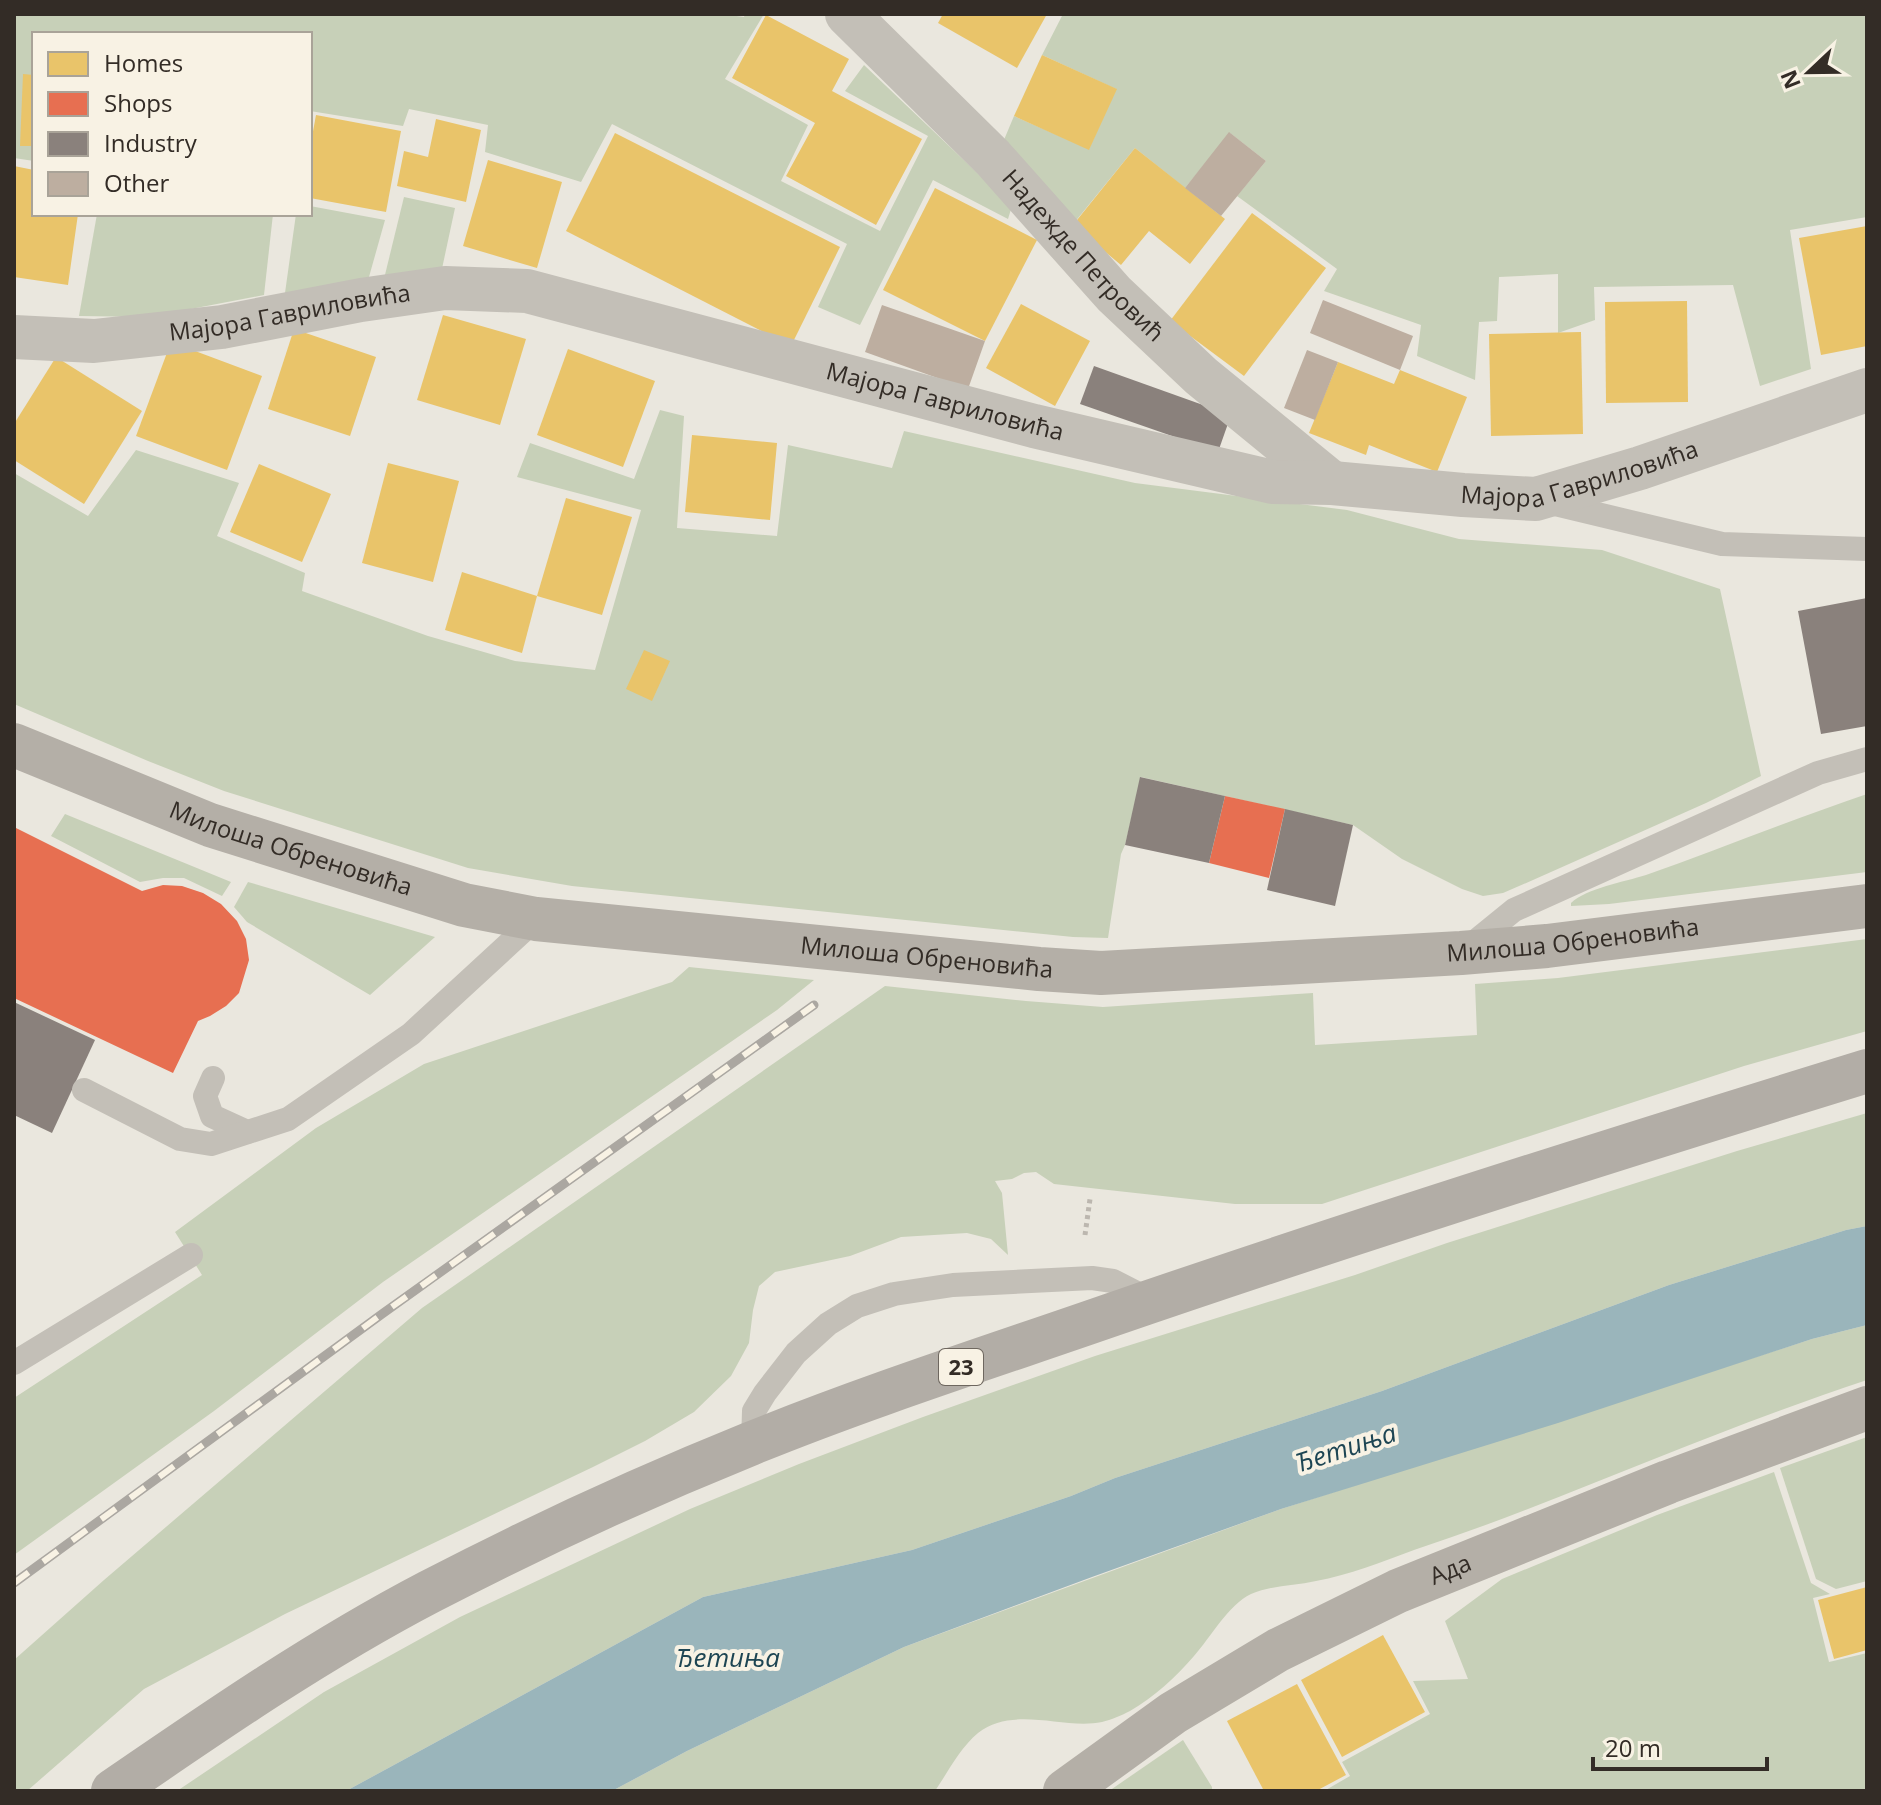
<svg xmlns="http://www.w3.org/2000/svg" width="1881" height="1805" viewBox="0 0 1881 1805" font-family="'Open Sans',sans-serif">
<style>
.green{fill:#c7d0b8}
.water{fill:#9ab5bb}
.homes{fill:#e9c46a}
.shops{fill:#e76f51}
.industry{fill:#8a817c}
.building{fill:#bdaea0}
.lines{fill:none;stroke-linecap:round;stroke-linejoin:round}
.path{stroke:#bcb7af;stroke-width:5;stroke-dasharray:4 4;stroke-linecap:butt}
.lane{stroke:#c3bfb7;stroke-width:24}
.street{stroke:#c3bfb7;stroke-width:44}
.secondary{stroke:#b4afa7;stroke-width:44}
.primary{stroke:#b2ada6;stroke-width:44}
.rail-casing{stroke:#aba7a1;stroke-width:9}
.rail{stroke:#f8f2e4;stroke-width:6;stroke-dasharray:18;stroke-linecap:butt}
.labels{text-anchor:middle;stroke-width:8;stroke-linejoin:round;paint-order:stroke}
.shield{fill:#f8f2e4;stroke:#6e675f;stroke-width:2}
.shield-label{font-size:22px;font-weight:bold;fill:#332c26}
.street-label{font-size:24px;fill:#332c26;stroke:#f8f2e4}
.water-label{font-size:26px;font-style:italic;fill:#1d4553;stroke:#f8f2e4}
</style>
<rect width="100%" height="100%" fill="#eae7de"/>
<g class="green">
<path d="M14,14h708l22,3 1,-3h19l-39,65 83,46 -27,56 99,50 48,-95 -83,-45 19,-26 148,141 -4,13 -75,-39 -73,145 -42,-18 29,-63 -235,-120 -31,58 -96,-30 3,-27 -79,-16 -6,17 -93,-15v-77h-276v127l-20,-3z"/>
<path d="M1063,14h804v203l-77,13 21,139 -51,17 -27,-101 -139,2 1,33 -37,13v-59l-59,3 -2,44 -18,1 -4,58 -58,-24 4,-31 -97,-34 13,-22 -100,-73 29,-35 -36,-28 -45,55 -50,-40 -61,75 -73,-76 13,-31 75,33 27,-60 -74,-34z"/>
<path d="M404,197l51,11 -15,70 -57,5z"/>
<path d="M310,206l75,14 -18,64 -82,9 11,-79h14z"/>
<path d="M97,214h176l-9,81 -115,22 -70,-1z"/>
<path d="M660,410l24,6 -7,112 100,8 11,-91 104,23 12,-37 231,52 212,27 112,29 143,11 118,39 41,187 -55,27 -173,77 -30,13 -20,3 -21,-7 -60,-30 -49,-34 -212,-48 -16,68 -4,9 -13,84 -35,-1 -501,-51 -104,-18 -244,-77 -76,-30 -134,-57v-231l74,43 48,-66 103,33 -22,53 88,37 -3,18 126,45 87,25 80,9 46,-160 -124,-33 13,-34 104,36z"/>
<path d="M1867,794v78l-258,32 -38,2v-3c16,-15 53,-21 75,-28 74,-26 147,-56 221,-81z"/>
<path d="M65,814l166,68 -9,14 -38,-18h-21l-23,4 -89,-46z"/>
<path d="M248,882l187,55 -65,58 -123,-73 -13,-15z"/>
<path d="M1867,939v92l-123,35 -422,138h-87l-181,-20 -18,-12 -12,1 -12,6 -17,2 7,12 6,62 -17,-16 -24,-6 -66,4 -51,19 -75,16 -16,14 -6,24 -4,33 -18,33 -37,36 -49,29 -52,26 -308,147 -141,75 -117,102h-13v-131l90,-80 318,-272 463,-322 141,15 77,6 210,-14 2,52 162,-10 -2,-51 83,-6z"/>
<path d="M689,967l125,13 -37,30 -394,272 -169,129 -200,144v-157l188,-123 -27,-43 141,-104 108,-64 248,-82z"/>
<path d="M1867,1113v113l-21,4 -177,55 -287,106 -267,87 -44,18 -159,54 -209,47 -357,194h-169l147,-99 136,-75 230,-108 109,-45 124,-47 172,-61 260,-81 92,-32 290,-92z"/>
<path d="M1867,1325v55c-115,38 -227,85 -339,129 -38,15 -76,28 -114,41 -32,12 -65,25 -98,31 -22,5 -44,4 -65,13 -23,11 -40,43 -57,62 -18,21 -40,41 -64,55 -8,4 -19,9 -28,11 -39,8 -88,-17 -124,11 -18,15 -30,39 -43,58h-323l75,-40 217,-104 377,-138 531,-170z"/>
<path d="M1867,1437v144l-31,8 -20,-10 -36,-111z"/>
<path d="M1774,1472l37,111 19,11 -17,4 16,64 38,-9v138h-543l26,-15 -8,-14 88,-48 -17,-33 55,-2 -23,-58 57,-42 155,-64z"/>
<path d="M1183,1740l29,47v4h-103z"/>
</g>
<path class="water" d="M1867,1226v99l-55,14 -254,84 -277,86 -189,68 -188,70 -217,104 -75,40h-266l357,-194 209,-47 159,-54 44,-18 267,-87 287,-106 177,-55z"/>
<g class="homes">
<path d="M943,14h104l-30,54 -79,-45z"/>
<path d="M766,15l83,44 -17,32 90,48 -46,86 -90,-49 29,-53 -83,-45z"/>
<path d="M1042,55l75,34 -28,61 -75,-34z"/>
<path d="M23,74l11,1v71h-14z"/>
<path d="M316,115l85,16 -15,81 -76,-14v-50z"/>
<path d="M436,119l45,11 -15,72 -69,-16 7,-35 24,6z"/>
<path d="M615,133l225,114 -49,99 -225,-115z"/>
<path d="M1135,148l90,71 -35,45 -41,-33 -28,34 -48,-40z"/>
<path d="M488,160l74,22 -25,86 -74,-22z"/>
<path d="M14,166l20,4v44h44l-10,71 -54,-8z"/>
<path d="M935,188l102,52 -52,101 -102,-51z"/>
<path d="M1252,213l74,55 -82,108 -74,-55z"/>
<path d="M1867,226v120l-46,9 -22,-117z"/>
<path d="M1687,301l1,101 -82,1 -1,-101z"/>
<path d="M1021,304l69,37 -35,65 -69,-38z"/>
<path d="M443,315l83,24 -26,86 -83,-25z"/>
<path d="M294,329l82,28 -26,79 -82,-27z"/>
<path d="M1581,332l2,102 -92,2 -2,-102z"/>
<path d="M171,342l91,34 -35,94 -91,-34z"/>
<path d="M568,349l87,32 -32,86 -86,-32z"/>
<path d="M56,357l86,54 -58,93 -70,-44v-36z"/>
<path d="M1338,362l56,22 6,-14 67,27 -30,75 -68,-27 -3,10 -57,-22z"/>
<path d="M692,435l85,8 -7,77 -85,-8z"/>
<path d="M388,463l71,18 -26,101 -71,-19z"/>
<path d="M259,464l72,30 -29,68 -72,-30z"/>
<path d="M566,498l66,19 -30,98 -65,-19z"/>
<path d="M462,572l75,24 -15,57 -77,-23z"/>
<path d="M644,650l26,11 -18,40 -26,-12z"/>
<path d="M1867,1587v63l-33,9 -16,-59z"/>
<path d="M1383,1635l42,77 -83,45 -41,-77z"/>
<path d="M1297,1684l49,91 -30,16h-52l-37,-70z"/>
</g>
<g class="shops">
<path d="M1225,796l60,13 -16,69 -60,-15z"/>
<path d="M14,827l128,64 21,-6 19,1 21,7 18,11 16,17 9,18 3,21 -10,33 -13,13 -16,10 -12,5 -25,52 -159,-75z"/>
</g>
<g class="industry">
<path d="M1094,366l137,49 -13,37 -138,-48z"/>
<path d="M1867,598v128l-46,8 -23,-123z"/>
<path d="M1140,777l85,19 -16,67 -84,-18z"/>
<path d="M1285,809l68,16 -18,81 -68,-16z"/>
<path d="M14,1002l81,38 -43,93 -38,-18z"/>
</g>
<g class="building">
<path d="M1229,132l37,29 -45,55 -36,-28z"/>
<path d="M1323,300l90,36 -13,34 -90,-37z"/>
<path d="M882,305l103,36 -17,48 -103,-37z"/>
<path d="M1307,350l31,12 -23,58 -31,-12z"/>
</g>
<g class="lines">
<path class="path" d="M1085,1235l5,-36"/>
<g class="lane">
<path d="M1547,502l175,42 145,5"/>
<path d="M1466,949l48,-39 304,-137 49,-14"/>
<path d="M213,1078l-8,18 7,20 35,16"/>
<path d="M84,1090l96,49 31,5 77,-25 123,-85 125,-115"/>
<path d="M14,1363l177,-108"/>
<path d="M753,1443l1,-32 11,-18 31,-40 32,-29 29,-18 37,-12 59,-9 139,-7 21,3 39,20"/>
</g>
<g class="street">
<path id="s1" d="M847,14l146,144 121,136 87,82 131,107"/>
<path id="s2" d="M14,337l80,4 128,-14 139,-27 84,-12 82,3 507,135 239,56 59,1 131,12 73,4 104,-31 227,-78"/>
</g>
<g class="secondary">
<path id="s3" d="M14,745l196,80 254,80 72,14 503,50 62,4 360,-20 86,-7 320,-40"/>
<path id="s4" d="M1065,1791l108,-78 105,-63 120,-59 270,-109 199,-74"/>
</g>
<path class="primary" d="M113,1791c102,-70 205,-141 316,-199 104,-54 212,-104 321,-148 118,-48 240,-87 361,-129 250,-86 503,-166 756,-244"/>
<g class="rail-casing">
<path id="rail" d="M14,1583l368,-269 432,-309"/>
</g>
<use href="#rail" class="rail"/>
</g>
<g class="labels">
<rect class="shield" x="939" y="1349" width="44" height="36" rx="6"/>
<g class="shield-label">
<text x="961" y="1375">23</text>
</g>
<g class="street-label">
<text dy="8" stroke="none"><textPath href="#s1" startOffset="338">Надежде Петровић</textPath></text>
<text dy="8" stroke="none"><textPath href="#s2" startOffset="278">Мајора Гавриловића</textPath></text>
<text dy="8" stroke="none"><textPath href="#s2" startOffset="950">Мајора Гавриловића</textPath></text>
<text dy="8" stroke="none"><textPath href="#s2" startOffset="1598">Мајора Гавриловића</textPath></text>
<text dy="8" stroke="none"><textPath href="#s3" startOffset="296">Милоша Обреновића</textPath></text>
<text dy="8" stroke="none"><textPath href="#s3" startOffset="1592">Милоша Обреновића</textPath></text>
<text dy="8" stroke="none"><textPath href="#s3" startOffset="944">Милоша Обреновића</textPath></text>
<text dy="8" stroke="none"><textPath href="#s4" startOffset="446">Ада</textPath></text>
</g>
<g class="water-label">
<text transform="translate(1346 1448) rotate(-18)" y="9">Ђетиња</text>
<text x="728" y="1667">Ђетиња</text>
</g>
</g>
<rect width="1881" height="1805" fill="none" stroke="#332c26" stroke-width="32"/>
<rect x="32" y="32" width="280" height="184" fill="#f8f2e4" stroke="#a9a398" stroke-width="2"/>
<rect x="48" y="52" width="40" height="24" fill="#e9c46a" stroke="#a9a398" stroke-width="2"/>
<text x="104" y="72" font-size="24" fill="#332c26">Homes</text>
<rect x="48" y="92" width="40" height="24" fill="#e76f51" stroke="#a9a398" stroke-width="2"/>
<text x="104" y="112" font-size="24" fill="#332c26">Shops</text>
<rect x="48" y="132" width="40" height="24" fill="#8a817c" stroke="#a9a398" stroke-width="2"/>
<text x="104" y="152" font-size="24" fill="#332c26">Industry</text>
<rect x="48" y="172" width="40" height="24" fill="#bdaea0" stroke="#a9a398" stroke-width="2"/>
<text x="104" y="192" font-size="24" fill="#332c26">Other</text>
<g transform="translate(1809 72) rotate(248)" stroke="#f8f2e4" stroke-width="6" paint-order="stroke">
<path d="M0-6L14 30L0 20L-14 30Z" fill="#332c26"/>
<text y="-12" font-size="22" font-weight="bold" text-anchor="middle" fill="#332c26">N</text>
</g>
<path d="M1593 1757v12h174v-12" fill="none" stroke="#332c26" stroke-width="4"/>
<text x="1605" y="1757" font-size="24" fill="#332c26" stroke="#f8f2e4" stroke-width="6" paint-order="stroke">20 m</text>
</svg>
